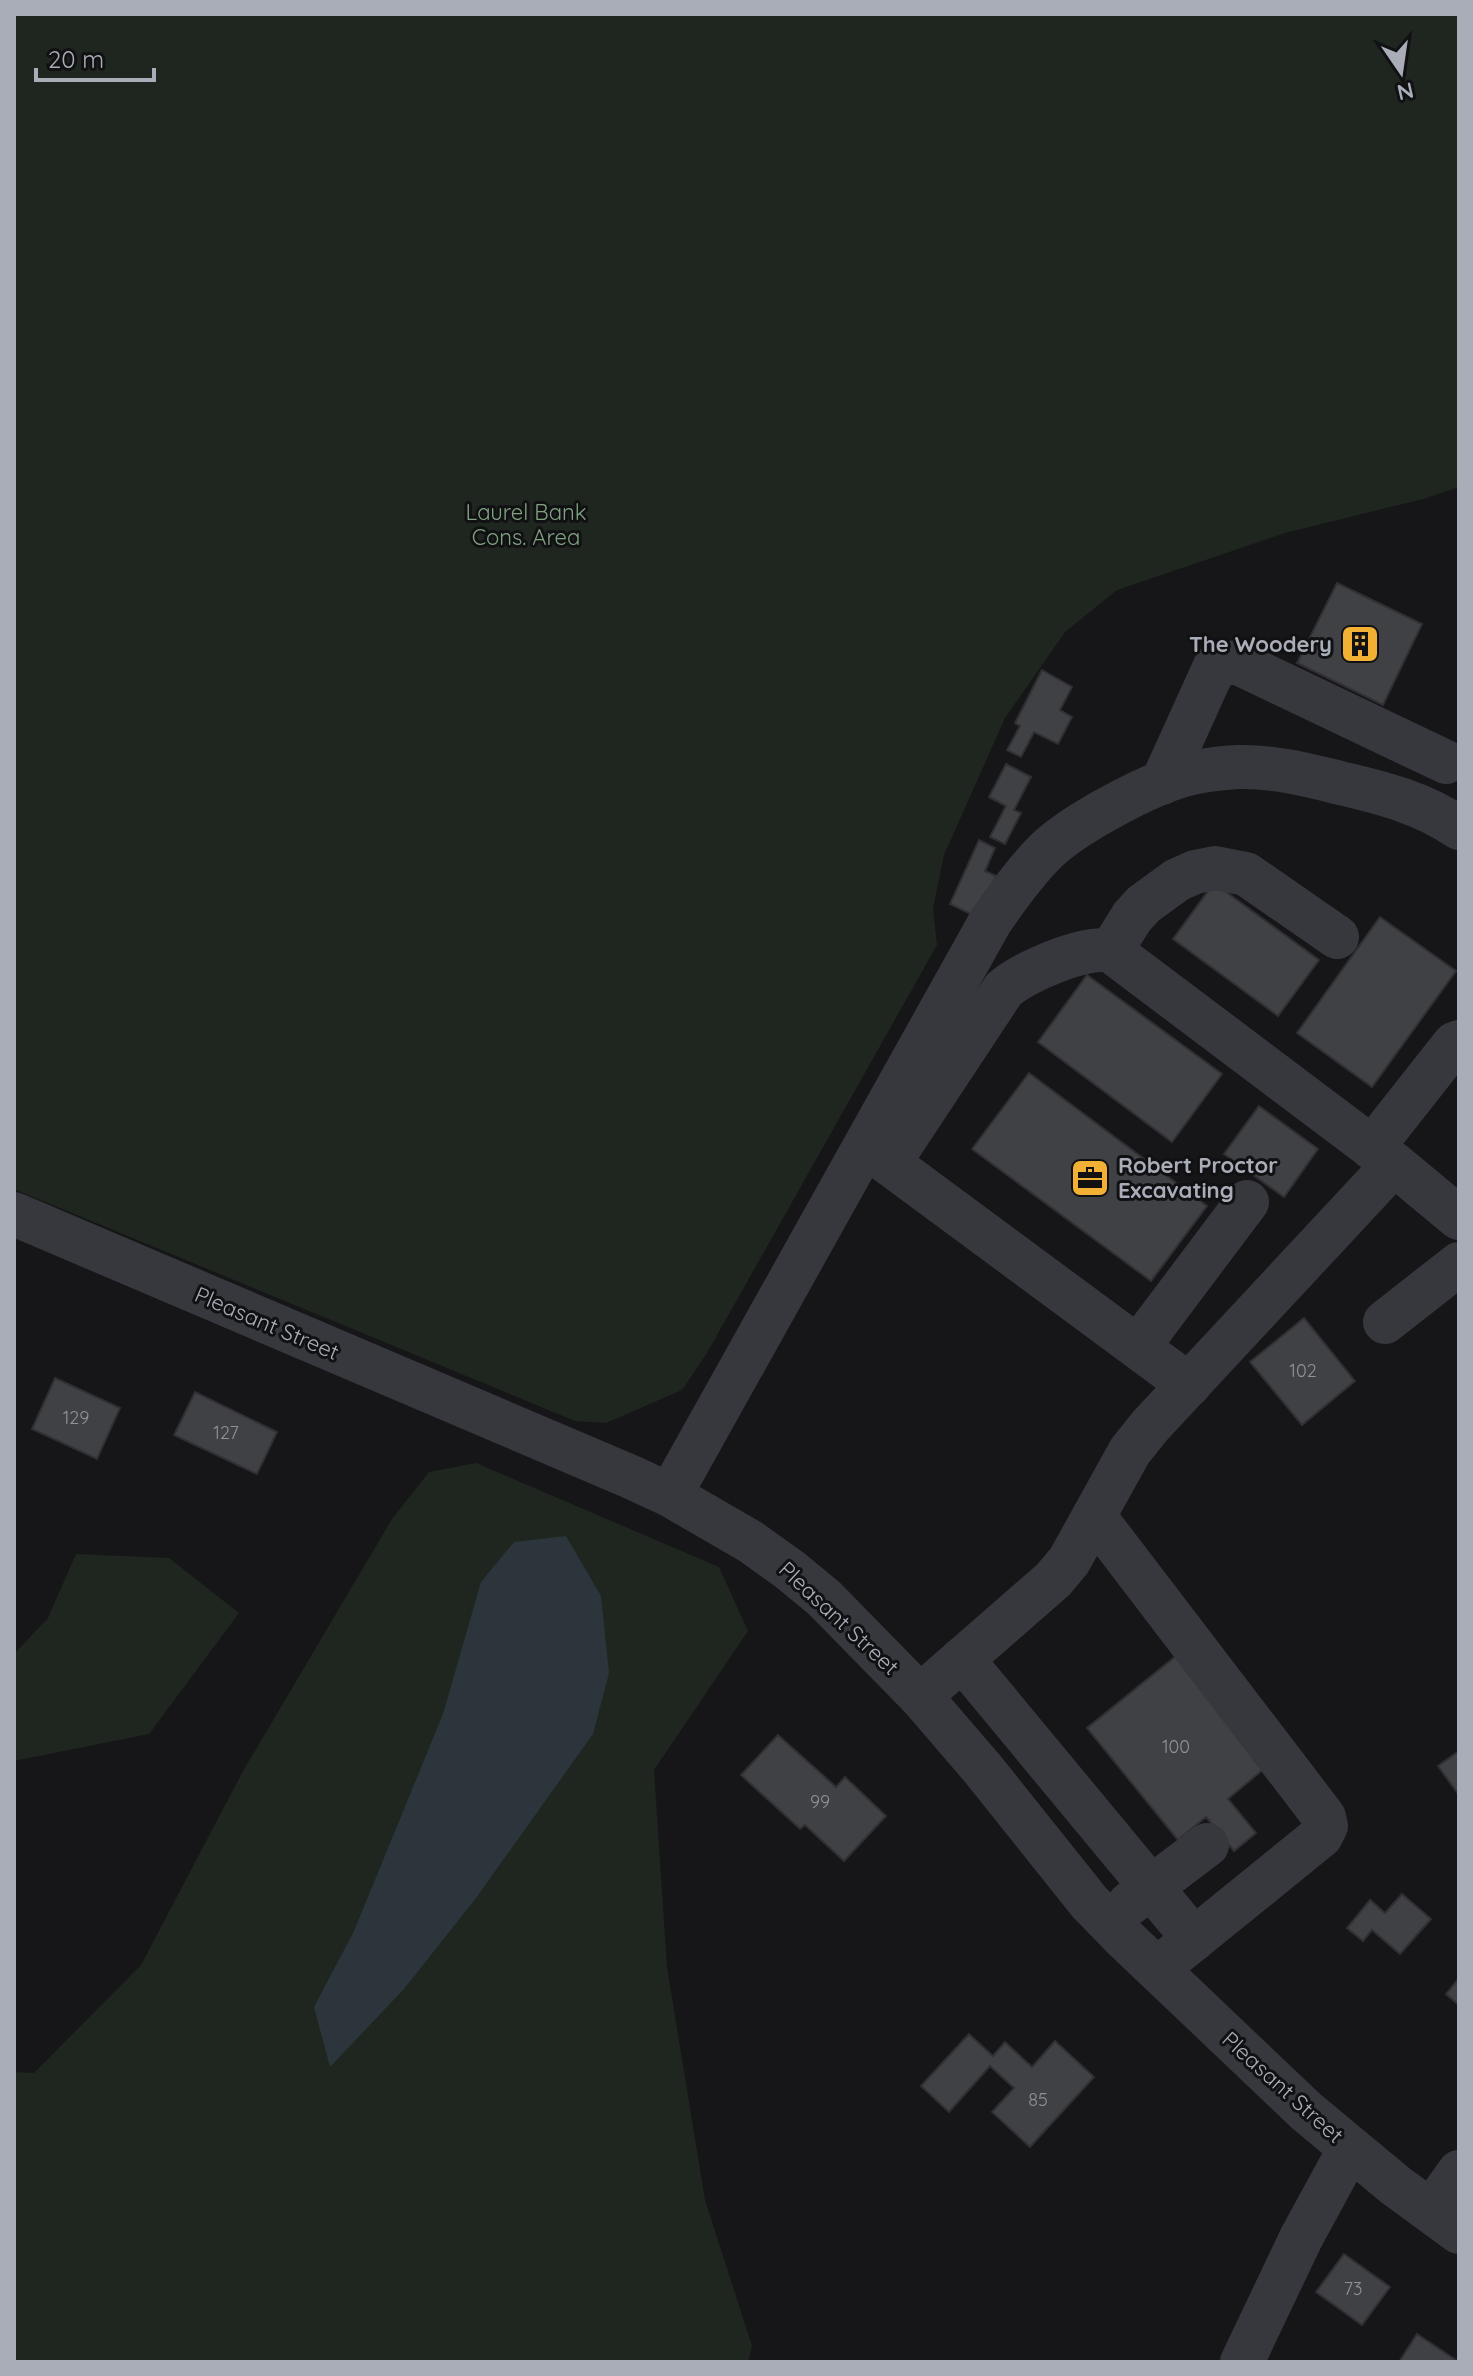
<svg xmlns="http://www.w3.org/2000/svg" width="1473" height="2376" viewBox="0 0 1473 2376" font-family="Quicksand,sans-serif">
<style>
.green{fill:#1e261f}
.water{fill:#2c353c}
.building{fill:#404145;stroke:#303034;stroke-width:2}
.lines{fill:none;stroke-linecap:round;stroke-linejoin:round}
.minor{stroke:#37383d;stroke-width:44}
.labels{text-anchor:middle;stroke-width:6;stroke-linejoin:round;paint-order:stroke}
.number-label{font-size:18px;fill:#8e929b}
.park-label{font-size:22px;fill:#7fa381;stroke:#111113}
.poi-label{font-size:22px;font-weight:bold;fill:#a8adb8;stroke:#111113;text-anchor:end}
.street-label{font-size:22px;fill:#a8adb8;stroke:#111113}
</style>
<rect width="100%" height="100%" fill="#161618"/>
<g class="green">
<path d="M14,14h1445v473l-36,12 -138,34 -168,57 -52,42 -60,86 -61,137 -11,53 4,37 -230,408 -25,37 -76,33 -31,-2 -561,-232z"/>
<path d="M476,1463l243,104 29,64 -94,139 13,197 38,233 47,146 -4,16h-734v-290l20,1 107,-108 102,-194 149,-252 37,-47z"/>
<path d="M76,1554l93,4 70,55 -90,121 -135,27v-107l34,-36z"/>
</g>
<path class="water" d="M566,1536l35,60 8,77 -16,61 -117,164 -72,91 -74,78 -16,-60 40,-76 89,-217 38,-132 33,-40z"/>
<g class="building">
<path d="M1337,583l85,41 -39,81 -86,-42z"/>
<path d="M1042,670l30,17 -12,23 12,7 -14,27 -24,-12 -13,25 -14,-7 13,-24 -5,-3z"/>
<path d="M1006,764l25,13 -17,33 7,3 -16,31 -15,-7 16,-31 -17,-9z"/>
<path d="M979,840l16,8 -10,23 11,5 -19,41 -27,-13z"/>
<path d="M1214,883l105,77 -41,56 -105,-77z"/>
<path d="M1380,917l76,54 -84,116 -75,-54z"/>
<path d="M1087,975l135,99 -50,68 -134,-100z"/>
<path d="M1029,1073l178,133 -56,75 -179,-132z"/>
<path d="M1259,1106l59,43 -34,48 -60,-43z"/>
<path d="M1304,1318l51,63 -53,44 -52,-63z"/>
<path d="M55,1378l65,30 -23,51 -65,-30z"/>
<path d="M195,1392l82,40 -20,42 -83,-39z"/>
<path d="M1176,1656l90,111 -38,32 28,34 -22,18 -28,-34 -28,23 -91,-112z"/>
<path d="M778,1735l58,52 9,-10 41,39 -42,45 -39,-36 -5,4 -59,-54z"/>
<path d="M1459,1751v44l-21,-29z"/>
<path d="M1402,1894l29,25 -31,35 -28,-24 -9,11 -16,-13 23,-28 15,13z"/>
<path d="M1459,1978v27l-13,-11z"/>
<path d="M969,2034l24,22 12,-14 27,25 23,-26 39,36 -64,70 -38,-35 22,-24 -24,-22 -41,46 -28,-26z"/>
<path d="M1344,2254l46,33 -28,38 -46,-33z"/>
<path d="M1417,2334l42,28h-60z"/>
</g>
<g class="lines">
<g class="minor">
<path d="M1162,783l53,-117 21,-4 210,100"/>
<path d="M1111,951l21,-34 12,-13 33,-24 18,-8 20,-4 31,6 91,63"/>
<path d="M867,1147l322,238"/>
<path d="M1372,1148l82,-104 5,-2"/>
<path d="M889,1163l115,-174c21,-17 80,-44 107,-38l283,213 65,54"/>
<path d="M14,1214l617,263 39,18 81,47 39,28 34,28 96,98 62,72 107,134 33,34 184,175 89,74 64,47"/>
<path d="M1385,1322l74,-58"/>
<path d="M1138,1347l109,-145"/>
<path d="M670,1495l320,-573c17,-25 35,-50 56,-71 28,-27 101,-66 138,-76 17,-5 37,-7 54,-8 35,-1 70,8 102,16 43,10 83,20 119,45"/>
<path d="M1094,1516l230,301 2,9 -5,10 -164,133"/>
<path d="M962,1659l232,280"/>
<path d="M920,1696l133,-116 16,-19 61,-110 20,-25 244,-262"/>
<path d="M1129,1904l78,-59"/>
<path d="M1431,2211l28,-39"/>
<path d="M1242,2362l59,-124 49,-90"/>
</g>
</g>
<defs>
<g id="building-square" transform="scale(2)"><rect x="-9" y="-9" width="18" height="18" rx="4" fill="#f2b134" stroke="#111113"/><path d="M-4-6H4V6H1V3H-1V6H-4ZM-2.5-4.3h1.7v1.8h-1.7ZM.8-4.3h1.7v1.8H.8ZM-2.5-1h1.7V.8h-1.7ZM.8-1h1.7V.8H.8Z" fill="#111"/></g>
<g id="office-square" transform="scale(2)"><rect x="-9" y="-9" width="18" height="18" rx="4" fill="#f2b134" stroke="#111113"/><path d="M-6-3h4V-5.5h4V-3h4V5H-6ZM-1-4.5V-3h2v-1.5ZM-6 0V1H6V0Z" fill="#111"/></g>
</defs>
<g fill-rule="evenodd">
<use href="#building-square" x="1360" y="644"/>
<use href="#office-square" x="1090" y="1178"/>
</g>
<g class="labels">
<g class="number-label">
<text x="1303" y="1377">102</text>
<text x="76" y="1424">129</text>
<text x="226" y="1439">127</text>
<text x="1176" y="1753">100</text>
<text x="820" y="1808">99</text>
<text x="1038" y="2106">85</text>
<text x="1353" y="2295">73</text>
</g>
<g class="park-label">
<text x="526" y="520">Laurel Bank<tspan x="526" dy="25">Cons. Area</tspan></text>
</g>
<g class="poi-label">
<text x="1332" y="652">The Woodery</text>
<text x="1118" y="1173" text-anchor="start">Robert Proctor<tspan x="1118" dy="25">Excavating</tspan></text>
</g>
<g class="street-label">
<text transform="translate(267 1323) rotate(23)" y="8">Pleasant Street</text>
<text transform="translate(839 1618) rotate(43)" y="8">Pleasant Street</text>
<text transform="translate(1283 2087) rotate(42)" y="8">Pleasant Street</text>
</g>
</g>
<rect width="1473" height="2376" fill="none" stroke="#a8adb8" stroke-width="32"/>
<g transform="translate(1401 72) rotate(167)" stroke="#111113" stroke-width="6" paint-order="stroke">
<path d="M0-6L14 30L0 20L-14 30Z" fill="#a8adb8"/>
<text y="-12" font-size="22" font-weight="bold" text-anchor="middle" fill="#a8adb8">N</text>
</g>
<path d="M36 68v12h118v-12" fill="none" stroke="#a8adb8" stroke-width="4"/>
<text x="48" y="68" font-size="24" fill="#a8adb8" stroke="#111113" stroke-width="6" paint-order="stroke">20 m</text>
</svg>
